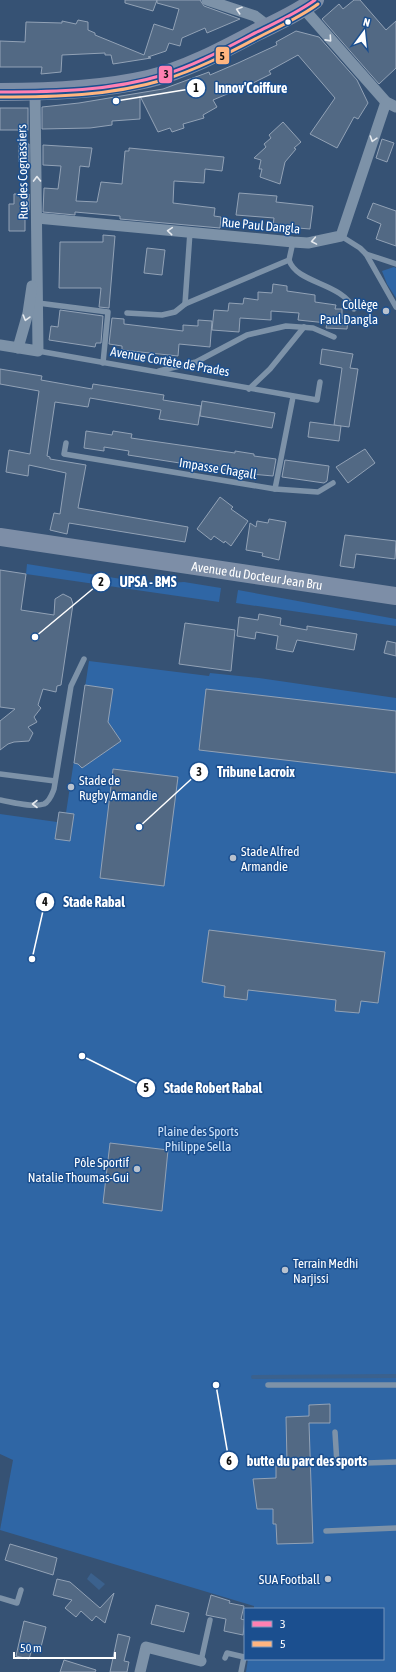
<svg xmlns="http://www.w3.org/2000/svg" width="396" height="1672" viewBox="0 0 396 1672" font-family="'Asap Condensed',sans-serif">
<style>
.green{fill:#2f66a5}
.water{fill:#3b618d}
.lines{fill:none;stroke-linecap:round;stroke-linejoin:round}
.stream{stroke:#3b618d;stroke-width:4}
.building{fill:#526984;stroke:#92a2b6}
.lane{stroke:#7d92a8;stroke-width:5.5}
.street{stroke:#7d92a8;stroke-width:11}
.primary{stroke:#7d8ea7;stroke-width:18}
.bus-1-casing{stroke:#1b4f8f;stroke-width:6}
.bus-2-casing{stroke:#1b4f8f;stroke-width:6}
.bus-1{stroke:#ff80b2;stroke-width:3}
.bus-2{stroke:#ffb580;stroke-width:3}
.oneway{stroke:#e5e9ee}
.bus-dot{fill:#fff;stroke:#1b4f8f;stroke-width:1.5}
.poi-dot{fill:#b9c2ce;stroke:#1b4f8f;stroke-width:1.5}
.labels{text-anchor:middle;stroke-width:3;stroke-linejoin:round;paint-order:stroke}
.street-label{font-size:13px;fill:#fff;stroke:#1b4f8f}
.poi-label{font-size:13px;fill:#fff;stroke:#1b4f8f;text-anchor:end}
.park-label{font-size:13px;fill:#cfe3fa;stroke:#1b4f8f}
.leader{fill:none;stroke:#fff;stroke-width:1.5}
.callout-dot{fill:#fff;stroke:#1b4f8f;stroke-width:1.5}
.mark-label{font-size:12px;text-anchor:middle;font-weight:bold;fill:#111}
.callout-label{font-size:14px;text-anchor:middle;font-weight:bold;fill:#fff;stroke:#1b4f8f;stroke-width:3;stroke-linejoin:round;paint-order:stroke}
.line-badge{stroke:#1b4f8f;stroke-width:1.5}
.pale-badge-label{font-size:11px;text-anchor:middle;font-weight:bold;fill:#111}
</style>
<rect width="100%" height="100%" fill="#365274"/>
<g class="green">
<path d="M394,267l2,1v30l-9,-14 -5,-13z"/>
<path d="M27,564l126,20 31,-2 37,6 -2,14 -193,-28z"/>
<path d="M238,590l158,29v7l-160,-23z"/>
<path d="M89,661l120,15 1,-3 49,5 137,20v974h-150l2,-13h135v-50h-129v-3l-254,-76 13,-70 -13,-6v-640l57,8 2,-10 7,1z"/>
</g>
<path class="water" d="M91,1573l14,11 -6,6 -12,-11z"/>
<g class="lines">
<path class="stream" d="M253,1377l143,-1"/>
</g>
<g class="building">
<path d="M125,0h32l-4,11 -28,-8z"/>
<path d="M157,0h43l4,6 36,13 -33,14 -2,-5 -23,10 -2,8 -11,-3 -3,8 -18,6 3,1 -38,6 -2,-9h-6v-2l-43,2 -1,17 -20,2 1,-7h-42v-26l25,1 1,-20 36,1v-2l14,3 2,-4 10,2v8l7,3v2l49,20 10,-31 19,6 6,-21 -22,-6z"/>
<path d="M354,0h6l26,30 10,-9v47l-17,16 -57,-65 17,-15 4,5z"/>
<path d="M296,31l23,6 38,43 11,23 -10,16 -4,-2 -17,31 -27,-14 25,-36 -37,-43 -29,16 2,3 -18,9 -40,17 4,7 -14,8 1,3 -21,6 1,4 -12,4 -2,-4 -12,4 -18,-36v23l-28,2v4l-22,3 -48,1v-22l37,-4 84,-14 46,-17 1,3 28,-12 39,-18 -1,-3z"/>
<rect x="0" y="108" width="28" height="22"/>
<path d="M283,122l18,20 -7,6 2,1 -11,13 -5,22 -20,-7 2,-8h-3l2,-9 -7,-2 12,-11 -2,-3 7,-6 -2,-3z"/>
<path d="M382,139l12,4 -7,19 -11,-4z"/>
<path d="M19,143l10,1v19l-10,-1z"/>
<path d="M43,145l49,3 -3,19 -9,-1 -4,35 21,1 4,-20 21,2 3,-33h4v-3l95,9 -2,14 -17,-2 -1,14 -30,-2 -1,22 42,5 -1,8 7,1 -1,11 -100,-9v-3l-45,-4v3l-32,-3 1,-24 14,1 3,-23 -18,-1z"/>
<path d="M239,193l38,3 -1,6 37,4 -3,23 -37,-3 1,-8 -38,-3z"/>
<path d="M14,194h15v16h-4v21h-16v-27h5z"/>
<path d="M373,203l23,8v35l-20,-7 5,-15 -14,-6z"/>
<path d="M103,235l12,1 -6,72 -10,-1 2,-19h-42l1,-46h43z"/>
<path d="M147,248l18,2 -3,25 -18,-2z"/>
<path d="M273,284l14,2v5l28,4v7l21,3 -1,4h7v9h6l-1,11 -21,-1 1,-5 -29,-3 1,-7 -28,-2v9l-31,-2 -1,14 -27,-2 2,-20 14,1 1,-8 14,1 1,-6 14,2v-8l14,1z"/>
<path d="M60,310l43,6 -2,27h-5l-1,4 -46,-7 2,-14 7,1z"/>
<path d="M112,318l12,1v5l59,7v-6l15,1v-6l14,1 -2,26 -31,-3 -1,12 -56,-6v-4l-13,-2z"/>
<path d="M322,349l31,5 -3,14 8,1 -9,58 -15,-2 8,-57 -22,-4z"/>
<path d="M0,369l42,7 -1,4 51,9 1,-5 71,11 -1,5 38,6 -3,19 -39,-6 2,-9 -71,-12 -2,9 -33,-5 -8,54 3,1v2l36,6 -8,43 110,19 -3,15 -116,-19 -2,11 -17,-4 4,-17 6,1 6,-41 -37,-8 -1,11 -22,-4 3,-22 21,4 9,-63 -39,-7z"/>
<path d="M202,401l73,12 -3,15 -72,-12z"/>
<path d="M310,422l31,4 -2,15 -31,-4z"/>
<path d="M86,431l26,4 1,-4 19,3 -1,4 104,15v-2l19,3v2l22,3 -3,17 -22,-2 -123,-19 1,-4 -25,-4v4l-20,-3z"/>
<path d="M365,449l10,14 -27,20 -12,-16z"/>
<path d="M285,460l44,6 -2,15 -3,2 -42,-6z"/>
<path d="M220,497l13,10 -2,2 17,12 -17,25 -6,-5 -1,2 -10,-7 -3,4 -14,-11z"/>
<path d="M269,519l17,3 -7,38 -17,-4 1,-3 -17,-3 4,-27 6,4 1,-6 11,2z"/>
<path d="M345,535l51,6 -1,18 -39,-5 -2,14 -14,-2z"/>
<path d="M0,570l26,4 -5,36 33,5 1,-16 8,-5 8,4 2,6 -12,81 -4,1 -1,6 -13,-3 -5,16 3,3 -7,9 3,5 -9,5 5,6 -4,8 -15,1 -6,2 -8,6v-29l15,-12 -15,-2z"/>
<path d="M259,614l22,4 -1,7 27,5v-4l50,8 -3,16 -57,-10 -4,12 -17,-3 2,-13 -22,-4 -1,7 -18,-3 2,-19 19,3z"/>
<path d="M185,623l50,7 -4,41 -52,-7z"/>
<path d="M387,641l9,2v13l-12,-3z"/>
<path d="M85,685l28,4 -5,33 13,19 -39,27 -4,-4 -4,-1z"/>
<path d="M206,689l190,22v62l-197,-23z"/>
<path d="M113,769l65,8 -14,109 -64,-8z"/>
<path d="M59,812l15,2 -4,27 -15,-2z"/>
<path d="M209,930l176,22 -7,51 -17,-2 -2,12 -24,-2 1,-11 -88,-10 -1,10 -23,-3 1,-11 -23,-4z"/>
<path d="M110,1143l58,7 -6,61 -59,-8z"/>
<path d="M330,1404v19h-21l4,120 -36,1 -1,-20h-3v-15h-16l-4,-30 23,-1v-17h11l-1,-44 23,-1v-11z"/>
<path d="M10,1544l47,14 -4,17 -48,-15z"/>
<path d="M57,1579l13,3 30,26 14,-15 -9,30 -9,-7 -4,5 -11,-10 -5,6 -11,-9 7,-8 -19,-5z"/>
<path d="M211,1595l19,6 -1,2 15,3 -3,13 4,1 -2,15 -19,-4 2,-12 -20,-4z"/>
<path d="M156,1605l33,8 -5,19 -33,-8z"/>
<path d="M24,1621l22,6 -6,24 -8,-2 -3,10 -13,-3z"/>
<path d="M118,1634l12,3 -6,24 5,1 -2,10h-17z"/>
<path d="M64,1660l32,10 -1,2h-35z"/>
</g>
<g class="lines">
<g class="lane">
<path d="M190,232l-5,72 104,-44 4,-18"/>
<path d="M341,236l19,12 6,6 30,53"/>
<path d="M366,254l30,10"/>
<path d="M289,260c8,24 52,22 65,49"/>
<path d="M38,303l70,9 -5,51"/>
<path d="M127,313l35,2 13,-3 10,-8"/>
<path d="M38,351l279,49 3,-18"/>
<path d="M159,371l37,-9 51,-27 39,-9 27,2 21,9"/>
<path d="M249,389l21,-20 34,-42"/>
<path d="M66,443l-2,11 211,35 18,-92"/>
<path d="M275,489l43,3 15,-9"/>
<path d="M0,774l55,7"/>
<path d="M0,800c12,2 32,8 44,4 6,-3 8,-10 10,-15l17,-103 13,-27"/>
<path d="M268,1385h128"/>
<path d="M335,1432l2,32 59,-2"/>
<path d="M326,1531l70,-3"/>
<path d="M0,1598l17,5 4,-13"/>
<path d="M225,1658l2,-5 17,4 -3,15"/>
<path d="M201,1661l9,-41"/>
</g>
<g class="street">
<path d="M207,0l48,16 13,10"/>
<path d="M304,9l82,93 10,5"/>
<path d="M37,218l256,24 15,1 33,-7 45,-134"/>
<path d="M0,345l38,6 -3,-259"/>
<path d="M18,348l10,-35 4,-27"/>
<path d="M140,1672l6,-25 55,14"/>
</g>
<g class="primary">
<path d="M0,92c50,0 100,-2 148,-13 38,-9 75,-29 109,-47 20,-10 40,-18 58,-32"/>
<path id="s1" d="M0,537l396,59"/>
</g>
<g class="bus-1-casing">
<path id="bus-1" d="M0,92c54,0 111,-1 163,-17 33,-10 63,-27 94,-43 20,-10 40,-19 58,-32"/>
</g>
<g class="bus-2-casing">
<path id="bus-2" d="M0,97c54,0 110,-1 163,-17 33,-10 64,-26 94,-42 21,-11 42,-20 61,-34"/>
</g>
<use href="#bus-1" class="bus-1"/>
<use href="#bus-2" class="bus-2"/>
</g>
<defs><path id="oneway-chevron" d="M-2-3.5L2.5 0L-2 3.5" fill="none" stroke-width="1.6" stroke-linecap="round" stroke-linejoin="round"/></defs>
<g class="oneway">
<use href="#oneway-chevron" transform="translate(239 10) rotate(-162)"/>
<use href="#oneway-chevron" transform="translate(329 39) rotate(48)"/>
<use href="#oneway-chevron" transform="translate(373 139) rotate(108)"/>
<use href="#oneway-chevron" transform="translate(37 179) rotate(-91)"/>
<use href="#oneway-chevron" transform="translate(170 231) rotate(-175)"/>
<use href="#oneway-chevron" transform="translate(314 241) rotate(170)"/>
<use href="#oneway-chevron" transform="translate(26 318) rotate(106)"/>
<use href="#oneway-chevron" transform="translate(35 804) rotate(-180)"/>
</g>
<circle class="bus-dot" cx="288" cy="22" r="3.5"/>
<g class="poi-dot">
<circle cx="386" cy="311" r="4"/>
<circle cx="71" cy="787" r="4"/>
<circle cx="233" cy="858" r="4"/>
<circle cx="137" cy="1169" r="4"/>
<circle cx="285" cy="1270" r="4"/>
<circle cx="328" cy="1579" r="4"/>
</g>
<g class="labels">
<g class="street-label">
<text transform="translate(22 172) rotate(-91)" y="5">Rue des Cognassiers</text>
<text transform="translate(261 225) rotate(5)" y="5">Rue Paul Dangla</text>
<text transform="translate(170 361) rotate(10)" y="5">Avenue Cortète de Prades</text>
<text transform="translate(218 468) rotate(9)" y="5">Impasse Chagall</text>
<text dy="5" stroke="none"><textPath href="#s1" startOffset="260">Avenue du Docteur Jean Bru</textPath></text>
</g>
<g class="poi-label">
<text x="378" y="309">Collège<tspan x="378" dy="15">Paul Dangla</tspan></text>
<text x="79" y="785" text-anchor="start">Stade de<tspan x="79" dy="15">Rugby Armandie</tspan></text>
<text x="241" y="856" text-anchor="start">Stade Alfred<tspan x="241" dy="15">Armandie</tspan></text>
<text x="129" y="1167">Pôle Sportif<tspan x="129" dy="15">Natalie Thoumas-Gui</tspan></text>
<text x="293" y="1268" text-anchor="start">Terrain Medhi<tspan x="293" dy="15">Narjissi</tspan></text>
<text x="320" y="1584">SUA Football</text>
</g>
<g class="park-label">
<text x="198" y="1136">Plaine des Sports<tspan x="198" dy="15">Philippe Sella</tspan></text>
</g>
</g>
<path class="leader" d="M116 101L196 88M35 637L101 582M139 827L199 772M32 959L45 902M82 1056L146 1088M216 1385L229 1461"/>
<g class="callout-dot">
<circle cx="116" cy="101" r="4"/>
<circle cx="35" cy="637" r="4"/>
<circle cx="139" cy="827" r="4"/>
<circle cx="32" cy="959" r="4"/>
<circle cx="82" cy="1056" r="4"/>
<circle cx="216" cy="1385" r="4"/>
<circle cx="196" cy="88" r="10"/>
<circle cx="101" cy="582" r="10"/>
<circle cx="199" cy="772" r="10"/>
<circle cx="45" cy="902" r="10"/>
<circle cx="146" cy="1088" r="10"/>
<circle cx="229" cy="1461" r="10"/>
</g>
<g class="mark-label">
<text x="196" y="92">1</text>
<text x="101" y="586">2</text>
<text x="199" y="776">3</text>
<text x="45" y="906">4</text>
<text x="146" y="1092">5</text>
<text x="229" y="1465">6</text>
</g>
<g class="callout-label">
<text x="251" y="93">Innov'Coiffure</text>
<text x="148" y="587">UPSA - BMS</text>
<text x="256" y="777">Tribune Lacroix</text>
<text x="94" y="907">Stade Rabal</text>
<text x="213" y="1093">Stade Robert Rabal</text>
<text x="307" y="1466">butte du parc des sports</text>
</g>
<g class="line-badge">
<rect x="215" y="46" width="15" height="19" rx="4" fill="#ffb580"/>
<rect x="158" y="65" width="15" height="19" rx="4" fill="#ff80b2"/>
</g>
<g class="pale-badge-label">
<text x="222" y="60">5</text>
<text x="166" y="78">3</text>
</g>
<rect x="244" y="1608" width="140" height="52" fill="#1b4f8f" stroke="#7695bc"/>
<rect x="252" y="1621" width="20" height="6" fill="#ff80b2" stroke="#7695bc"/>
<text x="280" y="1628" font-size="12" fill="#ffffff">3</text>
<rect x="252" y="1641" width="20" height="6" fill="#ffb580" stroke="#7695bc"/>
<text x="280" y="1648" font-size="12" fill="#ffffff">5</text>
<g transform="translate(364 32) rotate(15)" stroke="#1b4f8f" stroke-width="3" paint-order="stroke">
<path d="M0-3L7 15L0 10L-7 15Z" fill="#ffffff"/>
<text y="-6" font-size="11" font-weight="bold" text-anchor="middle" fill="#ffffff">N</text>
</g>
<path d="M14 1652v6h101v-6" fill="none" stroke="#ffffff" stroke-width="2"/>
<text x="20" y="1652" font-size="12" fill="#ffffff" stroke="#1b4f8f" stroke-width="3" paint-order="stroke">50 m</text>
</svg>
